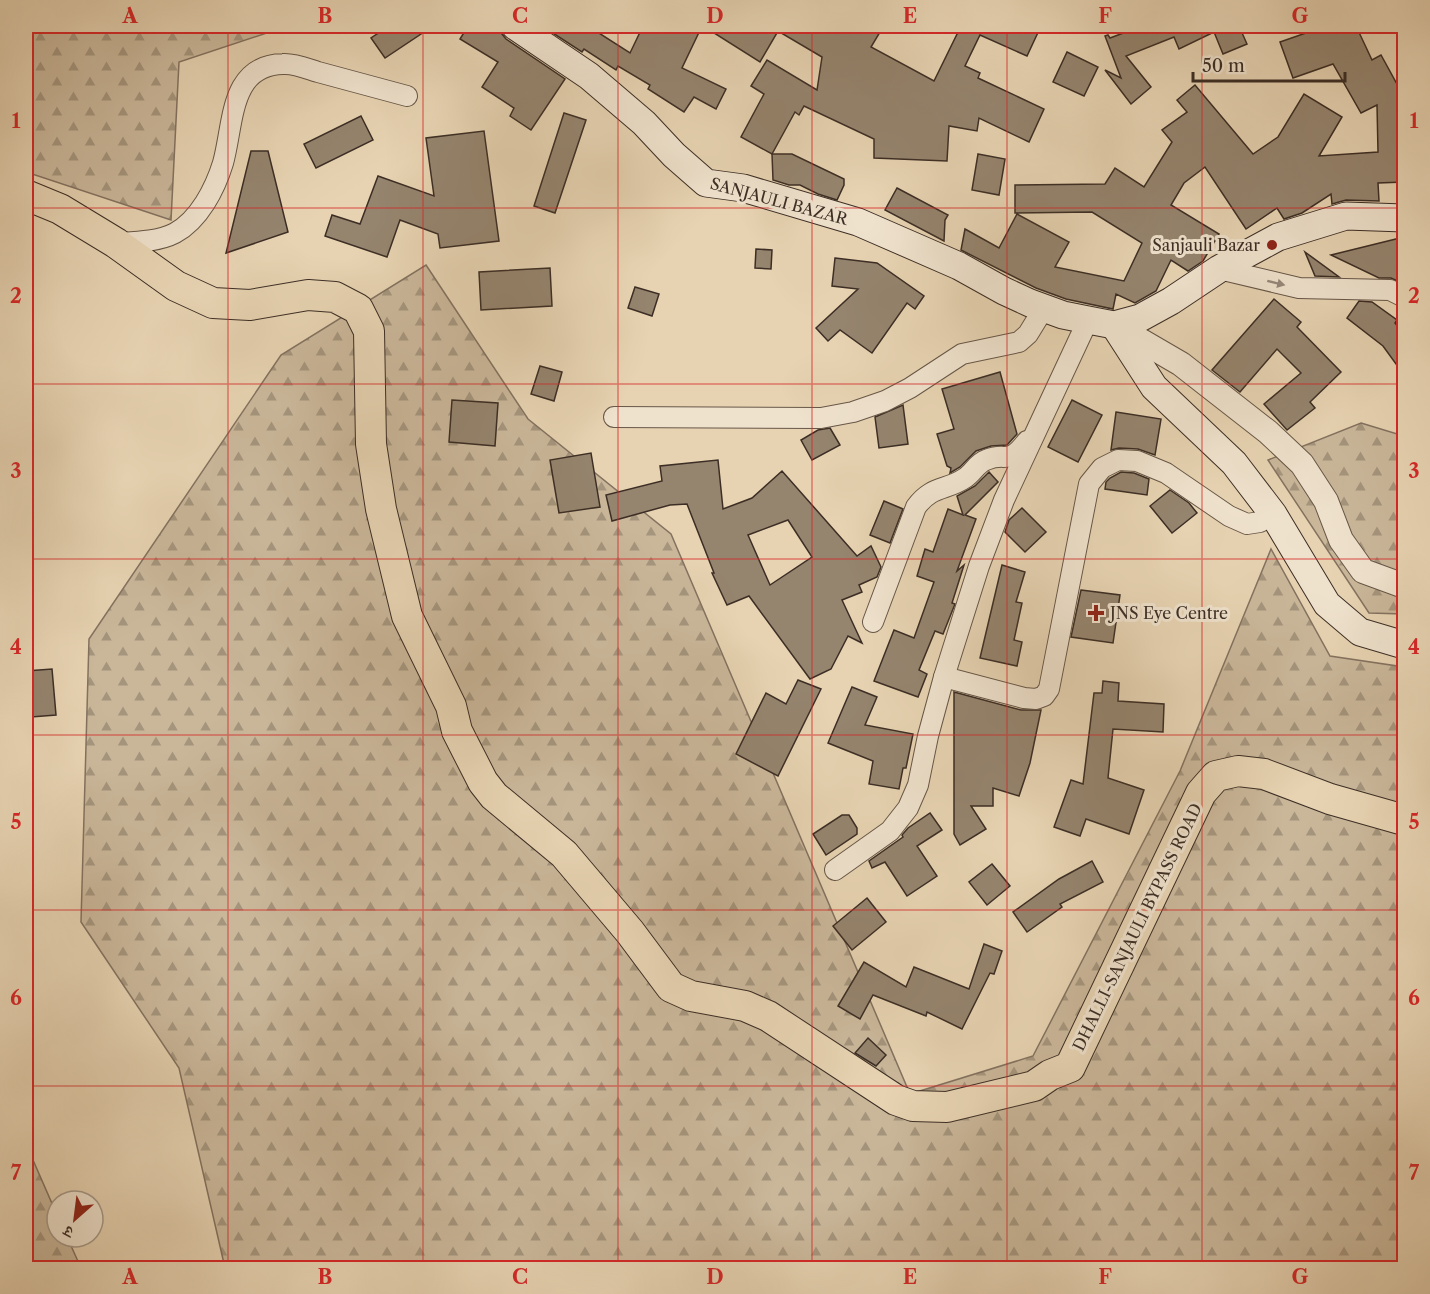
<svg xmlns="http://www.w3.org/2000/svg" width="1430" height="1294" viewBox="0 0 1430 1294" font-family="'Libre Caslon Text','Noto Serif Devanagari',serif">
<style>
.forest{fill:url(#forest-firs);stroke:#837260;stroke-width:1.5}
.building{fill:#95846e;stroke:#3c2e25;stroke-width:1.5;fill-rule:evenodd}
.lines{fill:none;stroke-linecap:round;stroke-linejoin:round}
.minor-casing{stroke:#675748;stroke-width:22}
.tertiary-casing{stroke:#675748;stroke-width:26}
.secondary-casing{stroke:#3c2e25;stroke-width:29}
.primary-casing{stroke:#3c2e25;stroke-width:32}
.minor{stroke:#efe2cd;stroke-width:20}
.tertiary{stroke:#efe2cd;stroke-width:24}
.secondary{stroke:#efe2cd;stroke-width:27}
.primary{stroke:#e7d3b2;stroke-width:30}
.oneway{fill:#968879}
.grid{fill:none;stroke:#d62828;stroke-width:1.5;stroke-opacity:0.55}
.poi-dot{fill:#8f2418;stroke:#efe2cd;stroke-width:2}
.labels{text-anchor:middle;stroke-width:6;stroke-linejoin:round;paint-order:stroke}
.street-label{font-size:16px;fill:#3c2e25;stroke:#efe2cd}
.poi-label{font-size:16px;fill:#3c2e25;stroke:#efe2cd;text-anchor:end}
.neatline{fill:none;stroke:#d62828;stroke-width:2}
.grid-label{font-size:20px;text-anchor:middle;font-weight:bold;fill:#d62828}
</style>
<defs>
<pattern id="forest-firs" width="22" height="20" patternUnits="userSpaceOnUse" patternTransform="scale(1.5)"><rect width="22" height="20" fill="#cab79a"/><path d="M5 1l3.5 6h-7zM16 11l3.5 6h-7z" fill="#a5957d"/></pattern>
</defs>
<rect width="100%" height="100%" fill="#e7d3b2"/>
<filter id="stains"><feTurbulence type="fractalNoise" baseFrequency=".00333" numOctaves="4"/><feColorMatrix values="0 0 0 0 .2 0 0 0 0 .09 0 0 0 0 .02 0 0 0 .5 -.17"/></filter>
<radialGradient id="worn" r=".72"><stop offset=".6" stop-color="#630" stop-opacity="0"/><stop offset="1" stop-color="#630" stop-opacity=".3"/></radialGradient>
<g class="forest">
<path d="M26,26h258l1,1 -106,35 -8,158 -145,-48z"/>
<path d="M426,265l102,154 143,115 239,560 123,-38 147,-285 91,-222 59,107 74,11v601h-1179l-46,-200 -98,-146 8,-283 192,-284z"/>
<path d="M1361,423l43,13v178l-35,-1 -101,-153z"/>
<path d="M26,1144l31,71v22h10l14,31h-55z"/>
</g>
<g class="building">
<path d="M389,26h44l-48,32 -14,-20z"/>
<path d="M468,26h31l2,7 5,6 59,40 -34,51 -21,-14 4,-8 -32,-21 16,-25 -38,-23z"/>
<path d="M542,26h46l42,27 13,-27h59l-20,42 44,21 -10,20 -22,-12 -10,15 -36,-23 2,-4 -32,-19 -2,4 -32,-21 -2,3z"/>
<path d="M703,26h166l11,6 -9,15 63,34 27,-55h80l-14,30 -47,-21 -15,31 15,7 -2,5 66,31 -15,33 -50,-24 -2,13 -28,-5 -2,35 -73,-3v-19l-70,-33 -5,9 -4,-3 -23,42 -31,-17 23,-43 -13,-8 16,-26 50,30 5,-33 -44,-26 -18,31z"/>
<path d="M1142,26h97l8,18 -24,10 -9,-22 -35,17 -5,-12 -48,19 25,31 -20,17 -26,-34 16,8 -16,-42 3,-1 2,3z"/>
<path d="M1326,26h30l16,34 9,-5 23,42v27h-1l1,58 -26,1 1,18 -33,-1 -14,4 -1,-10 -29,19 -18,6 -7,-11 -31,21 -41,-62 -21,16 -13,22 48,29 -16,27 -15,10 -17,-11 -15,31 -21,12 -19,-9 -3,15 -47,-10 -30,-11 -75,-38 4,-21 34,19 18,-34 52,28 -14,25 69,14 18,-38 -50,-31 -77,1v-28l90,-1 10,-16 29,19 28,-45 -10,-12 25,-18 -10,-12 18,-15 58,69 25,-17 26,-43 38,23 -23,39 59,-4 -1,-47 -16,8 -28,-49 -40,14 -13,-36z"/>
<path d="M1067,52l31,15 -14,29 -31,-14z"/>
<path d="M564,113l22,7 -31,93 -21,-7z"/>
<path d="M361,116l12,24 -57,28 -12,-24z"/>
<path d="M484,131l15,110 -59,7 -2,-14 -38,-14 -13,37 -62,-21 7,-21 28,9 18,-48 56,20 -8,-58z"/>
<path d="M251,151h17l20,81 -62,21z"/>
<path d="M772,154h20l52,25v6l-7,15 -19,-6 -18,-9h-11l-16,-5z"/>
<path d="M978,154l27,5 -6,36 -27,-5z"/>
<path d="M897,188l51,27 -3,5 -1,21 -59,-31z"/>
<path d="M1404,237v47l-13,-6h-12l-48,-23z"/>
<path d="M756,249l16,1 -1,19 -16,-1z"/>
<path d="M1305,252l34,25 -24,-1z"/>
<path d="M835,258l42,5 47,33 -9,13 -8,-6 -35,50 -32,-23 -12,11 -12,-13 42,-39 -26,-3z"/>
<path d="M550,268l2,38 -71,4 -2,-38z"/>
<path d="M635,287l24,7 -7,22 -24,-8z"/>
<path d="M1274,299l27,23 -4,5 44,45 -31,30 5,6 -28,22 -23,-26 37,-31 -24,-24 -37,43 -28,-22z"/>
<path d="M1359,301l13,1 25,18 -2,3 9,12v40l-21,-29 -36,-28z"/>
<path d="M540,366l22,6 -8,29 -23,-7z"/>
<path d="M1000,372l17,62 -10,11 -16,1 -15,5 -16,16 -10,6 1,-5 -4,-2 -10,-32 17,-5 -12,-40z"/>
<path d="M452,400l46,3 -3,43 -46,-4z"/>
<path d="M1072,400l30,15 -24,47 -30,-15z"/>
<path d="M903,405l5,39 -29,4 -4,-31z"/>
<path d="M1116,412l45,7 -6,36 -17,-6 -19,-1 -8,2z"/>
<path d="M830,428l10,17 -28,15 -11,-20 17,-10z"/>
<path d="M591,453l9,54 -41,6 -9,-53z"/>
<path d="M718,460l5,49 29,-11 30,-27 75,85 14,-10 10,21 -4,10 -18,8 3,7 -20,8 20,43 -14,-7 -17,33 -21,10 -61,-83 -22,9 -15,-32h2l-27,-69 -17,1 -58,16 -6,-26 56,-14 -2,-15zM788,520l24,37 -42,28 -22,-50z"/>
<path d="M989,472l9,10 -33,33 11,4 -19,52 7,-6 -12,38 3,1 -12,30 -8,-3 -16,39 8,4 -9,23 -44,-16 20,-51 20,8 20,-56 -17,-6 8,-27 8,3 15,-43 15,6 -6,-19 18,-10z"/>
<path d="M1121,472l13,1 15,6 -2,16 -42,-6 1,-7 4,-4z"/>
<path d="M1170,490l19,13 8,10 -25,20 -22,-27z"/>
<path d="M884,501l19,8 -13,34 -20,-8z"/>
<path d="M1022,508l24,24 -21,20 -20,-20 4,-12z"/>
<path d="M1002,565l23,7 -9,30 6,1 -8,37 8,2 -5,24 -37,-8z"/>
<path d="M1081,590l39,5 -7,48 -42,-6z"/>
<path d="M52,669l4,46 -25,2 -2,-18h-3v-28z"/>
<path d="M798,680l23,9 -43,87 -42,-22 30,-61 20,11z"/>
<path d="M1103,681l16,2 -1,18 46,3 -1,28 -50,-3 -5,49 36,12 -15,44 -43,-15 -6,17 -26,-9 17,-47 12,4 11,-91h8z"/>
<path d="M852,687l25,10 -12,28 48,9 -7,34h-3l-4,21 -30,-5 4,-23 -45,-18z"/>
<path d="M954,692l67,18h20l-11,53 -11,33 -26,-8v18h-22l15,23 -26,16 -6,-11z"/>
<path d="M930,813l12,17 -25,16 20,30 -30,20 -22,-34 -13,6 -3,-7 34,-24 -1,-2 6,-7z"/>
<path d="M842,815h7l8,13v6l-31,21 -13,-21z"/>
<path d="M1092,861l11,21 -43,22 2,3 -35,25 -14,-20 46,-33z"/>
<path d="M992,864l18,22 -23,19 -18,-23z"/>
<path d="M867,898l19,24 -34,28 -19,-24z"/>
<path d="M984,944l18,7 -8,23 -4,-1 -28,56 -35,-17 -1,4 -53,-21 -13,24 -22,-13 26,-44 42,25 8,-20 55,22z"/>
<path d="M868,1038l18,17 -10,11 -21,-13z"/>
</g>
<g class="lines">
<g class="minor-casing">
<g id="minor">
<path d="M116,243c18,-1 42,-1 59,-10 24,-13 40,-44 48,-70 11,-39 6,-98 60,-99 11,-1 25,5 35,8 30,8 60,16 89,24"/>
<path d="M1219,269l80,19 91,2 14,7"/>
<path d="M614,417l207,1 32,-6 32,-11 25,-13 52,-34 57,-12 9,-8 16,-26"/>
<path d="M873,622l43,-115c16,-22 30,-16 49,-29 8,-5 12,-15 21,-18 21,-9 21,7 41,-19"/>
<path d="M944,677l80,21 12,1 8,-3 5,-7 40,-205 13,-16 16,-8 19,1 29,12 63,43 18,8 13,-2 13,-8"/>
<path d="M835,870l55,-39 18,-23 10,-23 10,-49 16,-59 35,-111 25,-66 84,-180"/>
</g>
</g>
<g class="tertiary-casing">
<path id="tertiary" d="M1114,325l67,39 87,68 34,32 24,37 15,39 22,31 41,15"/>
</g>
<g class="secondary-casing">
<g id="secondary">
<path d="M515,26l74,50 55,47 30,32 32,28 37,5 115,34 101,44 45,25 26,12 33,12 25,5 26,5 26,-7 31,-17 48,-32 59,-32 68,-21 58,2"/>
<path d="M1114,325l40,62 80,76 39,51 54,90 33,28 44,13"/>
</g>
</g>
<g class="primary-casing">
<path id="primary" d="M26,195l34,14 56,34 60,43 37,17 37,2 58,-10 27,2 23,12 11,22 2,113 10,65 26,107 44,90 6,25 26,51 11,14 70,58 66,78 41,55 20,9 54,10 23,10 128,84 17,6 34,1 87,-21 16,-11 20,-8 131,-274 15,-17 22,-5 26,3 66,25 74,21"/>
</g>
<use href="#minor" class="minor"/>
<use href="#tertiary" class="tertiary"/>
<use href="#secondary" class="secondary"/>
<use href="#primary" class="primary"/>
</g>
<defs><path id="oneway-solid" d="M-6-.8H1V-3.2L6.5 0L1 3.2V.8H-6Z" transform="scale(1.5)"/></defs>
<use class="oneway" href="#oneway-solid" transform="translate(1276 283) rotate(14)"/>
<path class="grid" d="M228,26v1242M423,26v1242M618,26v1242M812,26v1242M1007,26v1242M1202,26v1242M26,208h1378M26,384h1378M26,559h1378M26,735h1378M26,910h1378M26,1086h1378"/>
<g class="poi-dot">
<circle cx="1272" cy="245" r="6"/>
<path d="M1093 604h6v6h6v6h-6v6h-6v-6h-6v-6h6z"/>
</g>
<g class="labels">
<g class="street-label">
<text transform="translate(779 201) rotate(15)" y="6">SANJAULI BAZAR</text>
<text transform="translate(1137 927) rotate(-64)" y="6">DHALLI-SANJAULI BYPASS ROAD</text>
</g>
<g class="poi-label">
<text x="1260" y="251">Sanjauli Bazar</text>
<text x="1110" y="619" text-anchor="start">JNS Eye Centre</text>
</g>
</g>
<rect width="1430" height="1294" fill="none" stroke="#e7d3b2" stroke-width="66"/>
<g transform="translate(75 1219) rotate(208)"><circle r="28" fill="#efe2cd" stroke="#a79a8a" stroke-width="1.5"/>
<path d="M0-4.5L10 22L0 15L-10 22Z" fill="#8f2418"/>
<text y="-9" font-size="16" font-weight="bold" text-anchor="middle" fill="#3c2e25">उ</text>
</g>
<path d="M1193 72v9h152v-9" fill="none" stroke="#3c2e25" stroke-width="3"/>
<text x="1202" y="72" font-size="18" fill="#3c2e25" stroke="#efe2cd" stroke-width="4.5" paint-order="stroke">50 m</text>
<rect x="33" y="33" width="1364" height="1228" class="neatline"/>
<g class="grid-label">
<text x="130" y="23">A</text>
<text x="325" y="23">B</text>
<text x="520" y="23">C</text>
<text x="715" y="23">D</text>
<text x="910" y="23">E</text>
<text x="1105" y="23">F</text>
<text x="1300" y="23">G</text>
<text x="16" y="128">1</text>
<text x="1414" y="128">1</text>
<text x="16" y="303">2</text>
<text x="1414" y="303">2</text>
<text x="16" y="478">3</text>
<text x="1414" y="478">3</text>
<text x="16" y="654">4</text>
<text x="1414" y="654">4</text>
<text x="16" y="829">5</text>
<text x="1414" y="829">5</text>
<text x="16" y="1005">6</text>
<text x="1414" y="1005">6</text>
<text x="16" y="1180">7</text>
<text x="1414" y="1180">7</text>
<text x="130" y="1284">A</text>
<text x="325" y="1284">B</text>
<text x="520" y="1284">C</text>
<text x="715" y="1284">D</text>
<text x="910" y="1284">E</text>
<text x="1105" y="1284">F</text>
<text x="1300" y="1284">G</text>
</g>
<rect width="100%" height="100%" filter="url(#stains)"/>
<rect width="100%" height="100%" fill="url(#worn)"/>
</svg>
